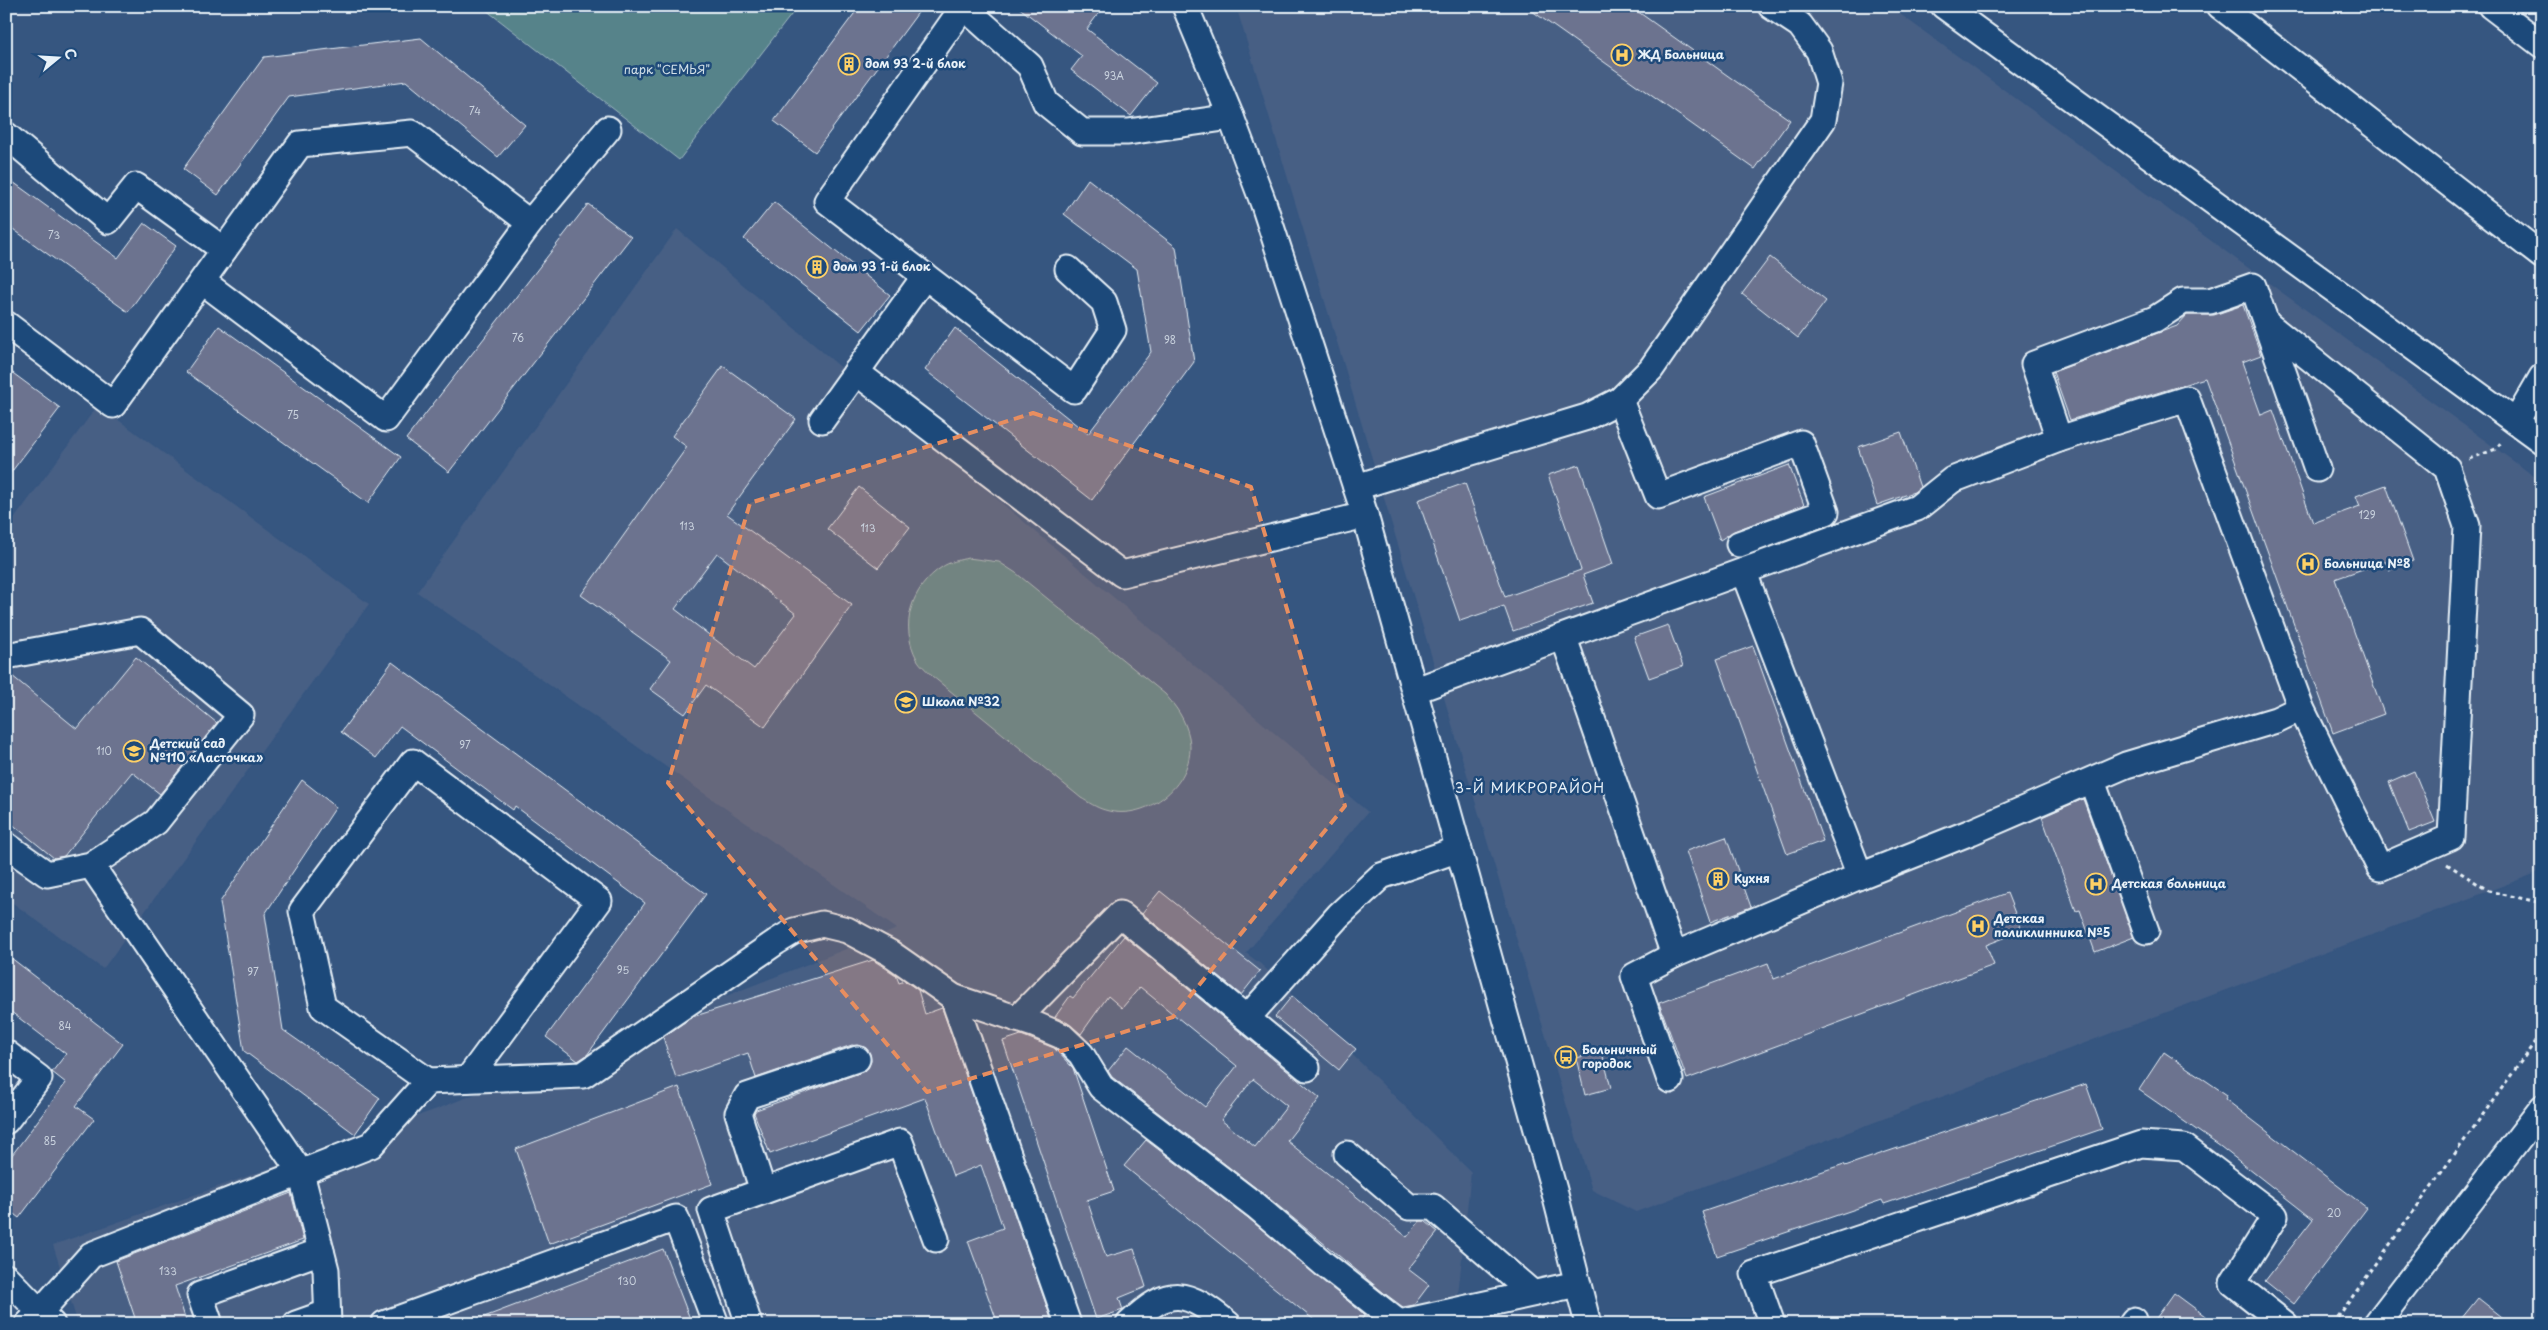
<svg xmlns="http://www.w3.org/2000/svg" width="2548" height="1330" viewBox="0 0 2548 1330" font-family="'Playpen Sans',sans-serif">
<style>
.built{fill:#465f84}
.green{fill:#57838a;stroke:#a0bac1}
.building{fill:#6c738f;stroke:#e8f1f8;fill-rule:evenodd}
.lines{fill:none;stroke-linecap:round;stroke-linejoin:round}
.minor-casing{stroke:#e8f1f8;stroke-width:29}
.path{stroke:#e8f1f8;stroke-width:3;stroke-dasharray:4 4;stroke-linecap:butt}
.minor{stroke:#1f4a7a;stroke-width:25}
.marked{fill:#e88e5f;fill-opacity:0.2;stroke:#e88e5f;stroke-width:4;stroke-dasharray:10 6;stroke-linejoin:round}
.labels{text-anchor:middle;stroke-width:5;stroke-linejoin:round;paint-order:stroke}
.number-label{font-size:10px;fill:#c9d2de}
.poi-label{font-size:12px;font-weight:bold;fill:#e8f1f8;stroke:#1f4a7a;text-anchor:start}
.park-label{font-size:12px;fill:#d2e0e8;stroke:#1f4a7a}
.neighbourhood-label{font-size:14px;letter-spacing:1px;fill:#e8f1f8;stroke:#1f4a7a}
</style>
<rect width="100%" height="100%" fill="#365680"/>
<filter id="ink" filterUnits="userSpaceOnUse"><feTurbulence type="fractalNoise" baseFrequency=".02" numOctaves="2"/><feDisplacementMap in="SourceGraphic" scale="10" xChannelSelector="R" yChannelSelector="G"/><feConvolveMatrix kernelMatrix="1 2 1 2 8 2 1 2 1" color-interpolation-filters="sRGB"/></filter>
<g filter="url(#ink)">
<g class="built">
<path d="M1236,6h653l653,476v389l-906,341 -44,-22z"/>
<path d="M677,229l691,583 -122,141 16,12 209,207 -16,152h-1377l-25,-79 384,-136 460,-180 -480,-337z"/>
<path d="M98,405l271,199 -266,365 -97,-71v-368z"/>
</g>
<g class="green">
<path d="M481,6h317l-119,154z"/>
<path d="M968,558l31,4 17,11 149,121c12,14 20,25 24,43 9,45 -42,86 -84,73 -8,-2 -17,-8 -24,-12l-149,-122c-4,-5 -12,-11 -15,-17 -18,-33 -6,-72 25,-92 7,-5 17,-7 26,-9z"/>
</g>
<g class="building">
<path d="M860,6h63l-108,146 -41,-31z"/>
<path d="M1017,6h87l-17,23 70,54 -26,33 -60,-46 11,-14z"/>
<path d="M1525,6h105l160,114 -35,49z"/>
<path d="M421,38l104,87 -27,32 -92,-76 -117,16 -71,98 -35,-26 81,-112z"/>
<path d="M6,177l112,81 26,-35 32,23 -48,66 -122,-88z"/>
<path d="M1088,179l88,68 18,115 -102,138 -167,-130 30,-42 133,106 63,-82 -14,-83 -73,-55z"/>
<path d="M774,202l116,93 -29,36 -117,-92z"/>
<path d="M588,204l43,33 -182,235 -43,-33z"/>
<path d="M1770,257l56,44 -28,37 -56,-44z"/>
<path d="M2243,305l18,50 -19,7 19,53 12,-5 40,113 47,-17 -4,-10 30,-11 27,76 -24,9 -4,-9 -50,18 49,135 -51,19 -128,-355 -135,42 -17,-48 124,-46 10,-11h27z"/>
<path d="M219,326l182,131 -33,46 -182,-131z"/>
<path d="M723,366l73,53 -69,95 125,91 -87,122 -59,-42 -21,29 -35,-25 21,-29 -90,-65 106,-148 -15,-11zM717,553l79,61 -42,55 -79,-60z"/>
<path d="M6,368l54,40 -54,71z"/>
<path d="M1901,432l19,55 -6,5 -37,13 -19,-58z"/>
<path d="M1579,465l34,99 -30,11 10,28 -80,28 -9,-25 -44,15 -42,-121 47,-17 40,114 76,-27 -33,-95z"/>
<path d="M1789,465l15,40 -70,26 -14,9 -16,-43z"/>
<path d="M859,487l51,40 -32,41 -51,-39z"/>
<path d="M1668,625l15,41 -34,12 -15,-41z"/>
<path d="M1753,646l70,195 -36,13 -70,-195z"/>
<path d="M136,657l81,66 -57,71 -28,-22 -68,84 -10,2 -48,-39v-148l71,58z"/>
<path d="M392,662l314,232 -119,161 -9,6 -32,-24 99,-134 -130,-97 -2,4 -113,-84 -24,32 -35,-26z"/>
<path d="M2414,771l21,51 -26,10 -20,-50z"/>
<path d="M302,780l34,27 -71,107 18,116 97,68 -25,36 -111,-83 -24,-149z"/>
<path d="M2083,799l51,138 -39,15 -15,-42 -4,1 -34,-94z"/>
<path d="M1726,837l25,70 -41,15 -24,-71z"/>
<path d="M1160,891l100,80 -19,24 -99,-82z"/>
<path d="M2007,893l15,38 -36,14 8,20 -307,114 -28,-76 109,-40 6,16z"/>
<path d="M1124,936l196,162 -33,43 120,96 13,-16h5l13,11 -30,37 21,16 -15,20 -11,2 -19,-14 -119,-98 -153,-118 -4,-6 20,-25 77,61 32,-41 -97,-79 -18,21 -14,-12 -27,38 -13,-11 -13,-6 15,-21 3,2zM1253,1079l34,27 -32,41 -34,-27z"/>
<path d="M6,954l117,90 -47,62 18,13 -75,99 -13,-10v-45l60,-80 -14,-11 14,-18 -60,-46z"/>
<path d="M873,960l23,15 3,8 6,-2 13,9 7,24 17,-6 111,316h-55l-30,-83 35,-13 -22,-63 -28,11 -28,-78 -155,56 -16,-41 2,-3 106,-38 6,-4 3,-7 -1,-7 -4,-6 -14,-3 -96,33 -8,-25 -72,25 -13,-41 29,-20z"/>
<path d="M1292,996l64,53 -17,21 -64,-53z"/>
<path d="M1021,1035l33,13 19,20 41,123 -27,9 19,57 28,-8 12,38 -27,11 4,12 -27,9 -93,-278z"/>
<path d="M1602,1052l9,36 -26,7 -9,-37z"/>
<path d="M2164,1052l63,43 -2,4 142,109 -73,96 -29,-23 48,-62 -92,-72 -82,-57z"/>
<path d="M2086,1084l16,45 -218,75 -2,-4 -165,56 -15,-44 142,-48 1,2z"/>
<path d="M679,1087l33,97 -163,60 -33,-95z"/>
<path d="M1146,1140l101,77 118,98 -7,9h-39l-195,-158z"/>
<path d="M291,1193l12,47 -128,46 12,38h-50l-21,-63z"/>
<path d="M663,1249l29,75h-220l-1,-2z"/>
<path d="M2174,1293l42,31h-64z"/>
<path d="M2478,1298l33,26h-54z"/>
</g>
<g class="lines">
<g class="minor-casing">
<g id="minor">
<path d="M964,6l-137,195 247,189 39,-60 -9,-28 -36,-33"/>
<path d="M1185,6l46,111 32,85 102,313 189,675 34,134"/>
<path d="M1944,6l598,435"/>
<path d="M2220,6l322,250"/>
<path d="M2491,6l51,39"/>
<path d="M964,7l66,59 16,37 36,29h46l103,-15"/>
<path d="M6,135l102,86 28,-35 88,64"/>
<path d="M530,223l78,-94"/>
<path d="M6,324l107,81 187,-261 112,-11 118,90 -144,196 -184,-138"/>
<path d="M856,372l266,202 243,-59"/>
<path d="M1620,400l38,96 143,-53 25,69 -87,32"/>
<path d="M822,420l103,-144"/>
<path d="M2516,422l26,-45"/>
<path d="M2059,439l128,-40 114,309"/>
<path d="M1356,487l231,-70 33,-17 31,-31 172,-249 6,-37 -10,-32 -19,-26 -29,-19"/>
<path d="M1744,573l116,303"/>
<path d="M1564,638l110,317"/>
<path d="M6,656l134,-25 101,84 -85,107 -65,43 -44,9 -41,-29"/>
<path d="M1416,690l501,-182 35,-28 107,-41 -25,-75 121,-45 28,-18h27l43,-15 64,183"/>
<path d="M2092,781l54,150"/>
<path d="M91,865l210,308 25,97 2,54"/>
<path d="M953,997l115,327"/>
<path d="M1247,1018l92,-103 42,-39 78,-27"/>
<path d="M1017,1019l103,-105 187,154"/>
<path d="M6,1053l33,25 -33,43"/>
<path d="M1670,1080l-36,-104 40,-21 186,-79 111,-44 155,-67 150,-45 25,-12 79,160 71,-31 16,-311 -20,-58 -181,-145"/>
<path d="M428,1081l-105,-74 -21,-96 111,-149 186,139 -131,178"/>
<path d="M1347,1154l62,53h24l99,86"/>
<path d="M763,1191l-25,-78 9,-17 110,-37"/>
<path d="M6,1277l34,35 -12,12"/>
<path d="M52,1324l-12,-12 51,-57 280,-110 57,-64 155,-6 193,-133 18,-11 28,-7 25,6 43,23 63,44 83,28 26,11 19,18 20,33 155,119 68,58 75,59 178,-39"/>
<path d="M210,1324l-10,-29 121,-44"/>
<path d="M296,1324l31,-11"/>
<path d="M384,1324l292,-106 40,106"/>
<path d="M749,1324l-38,-114 189,-68 36,97"/>
<path d="M1129,1324c41,-39 57,-34 99,0"/>
<path d="M1772,1324l-18,-50 387,-130 43,3 91,69 -42,67 52,41"/>
<path d="M2131,1324l3,-4"/>
<path d="M2376,1324l166,-216"/>
</g>
</g>
<g class="path">
<path d="M2469,459l27,-10 6,-8"/>
<path d="M2447,864l42,27 53,12"/>
<path d="M2333,1324l209,-292"/>
</g>
<use href="#minor" class="minor"/>
</g>
</g>
<path class="marked" d="M1033,413l218,74 94,319 -172,211 -246,75 -259,-309 82,-280z"/>
<defs>
<g id="hospital-ring" transform="scale(1.125)"><circle r="9.5" fill="#1f4a7a" stroke="#ffd166" stroke-width="1.5"/><path d="M-5-5h3v3.5h4V-5h3V5h-3V1.5h-4V5h-3Z" fill="#ffd166"/></g>
<g id="building-ring" transform="scale(1.125)"><circle r="9.5" fill="#1f4a7a" stroke="#ffd166" stroke-width="1.5"/><path d="M-4-6H4V6H1V3H-1V6H-4ZM-2.5-4.3h1.7v1.8h-1.7ZM.8-4.3h1.7v1.8H.8ZM-2.5-1h1.7V.8h-1.7ZM.8-1h1.7V.8H.8Z" fill="#ffd166"/></g>
<g id="school-ring" transform="scale(1.125)"><circle r="9.5" fill="#1f4a7a" stroke="#ffd166" stroke-width="1.5"/><path d="M0-5L7-2L0 1L-7-2ZM-4 1L0 2.5L4 1V4Q0 6-4 4Z" fill="#ffd166"/></g>
<g id="bus-ring" transform="scale(1.125)"><circle r="9.5" fill="#1f4a7a" stroke="#ffd166" stroke-width="1.5"/><path d="M-5-6H5V4H4V6H2V4H-2V6H-4V4H-5ZM-3.5-4V0h7V-4ZM-3.5 1.2v1.5H-2V1.2ZM2 1.2v1.5H3.5V1.2Z" fill="#ffd166"/></g>
</defs>
<g fill-rule="evenodd">
<use href="#hospital-ring" x="1622" y="55"/>
<use href="#building-ring" x="849" y="64"/>
<use href="#building-ring" x="817" y="267"/>
<use href="#hospital-ring" x="2308" y="564"/>
<use href="#school-ring" x="906" y="702"/>
<use href="#school-ring" x="134" y="751"/>
<use href="#building-ring" x="1718" y="879"/>
<use href="#hospital-ring" x="2096" y="884"/>
<use href="#hospital-ring" x="1978" y="926"/>
<use href="#bus-ring" x="1566" y="1057"/>
</g>
<g class="labels">
<g class="number-label">
<text x="1114" y="80">93А</text>
<text x="475" y="115">74</text>
<text x="54" y="239">73</text>
<text x="518" y="342">76</text>
<text x="1170" y="344">98</text>
<text x="293" y="419">75</text>
<text x="2367" y="519">129</text>
<text x="687" y="530">113</text>
<text x="868" y="532">113</text>
<text x="465" y="749">97</text>
<text x="104" y="755">110</text>
<text x="623" y="974">95</text>
<text x="253" y="976">97</text>
<text x="65" y="1030">84</text>
<text x="50" y="1145">85</text>
<text x="2334" y="1217">20</text>
<text x="168" y="1275">133</text>
<text x="627" y="1285">130</text>
</g>
<g class="poi-label">
<text x="1638" y="59">ЖД Больница</text>
<text x="865" y="68">дом 93 2-й блок</text>
<text x="833" y="271">дом 93 1-й блок</text>
<text x="2324" y="568">Больница №8</text>
<text x="922" y="706">Школа №32</text>
<text x="150" y="748">Детский сад<tspan x="150" dy="14">№110 «Ласточка»</tspan></text>
<text x="1734" y="883">Кухня</text>
<text x="2112" y="888">Детская больница</text>
<text x="1994" y="923">Детская<tspan x="1994" dy="14">поликлинника №5</tspan></text>
<text x="1582" y="1054">Больничный<tspan x="1582" dy="14">городок</tspan></text>
</g>
<g class="park-label">
<text x="667" y="74">парк "СЕМЬЯ"</text>
</g>
<g class="neighbourhood-label">
<text x="1530" y="793">3-Й МИКРОРАЙОН</text>
</g>
</g>
<rect width="2548" height="1330" fill="none" stroke="#1f4a7a" stroke-width="25"/>
<rect x="12" y="12" width="2523" height="1305" fill="none" stroke="#e8f1f8" stroke-width="2" filter="url(#ink)"/>
<g transform="translate(58 58) rotate(72)" stroke="#1f4a7a" stroke-width="4" paint-order="stroke">
<path d="M0-4L9 19L0 12L-9 19Z" fill="#e8f1f8"/>
<text y="-8" font-size="14" font-weight="bold" text-anchor="middle" fill="#e8f1f8">С</text>
</g>
</svg>
